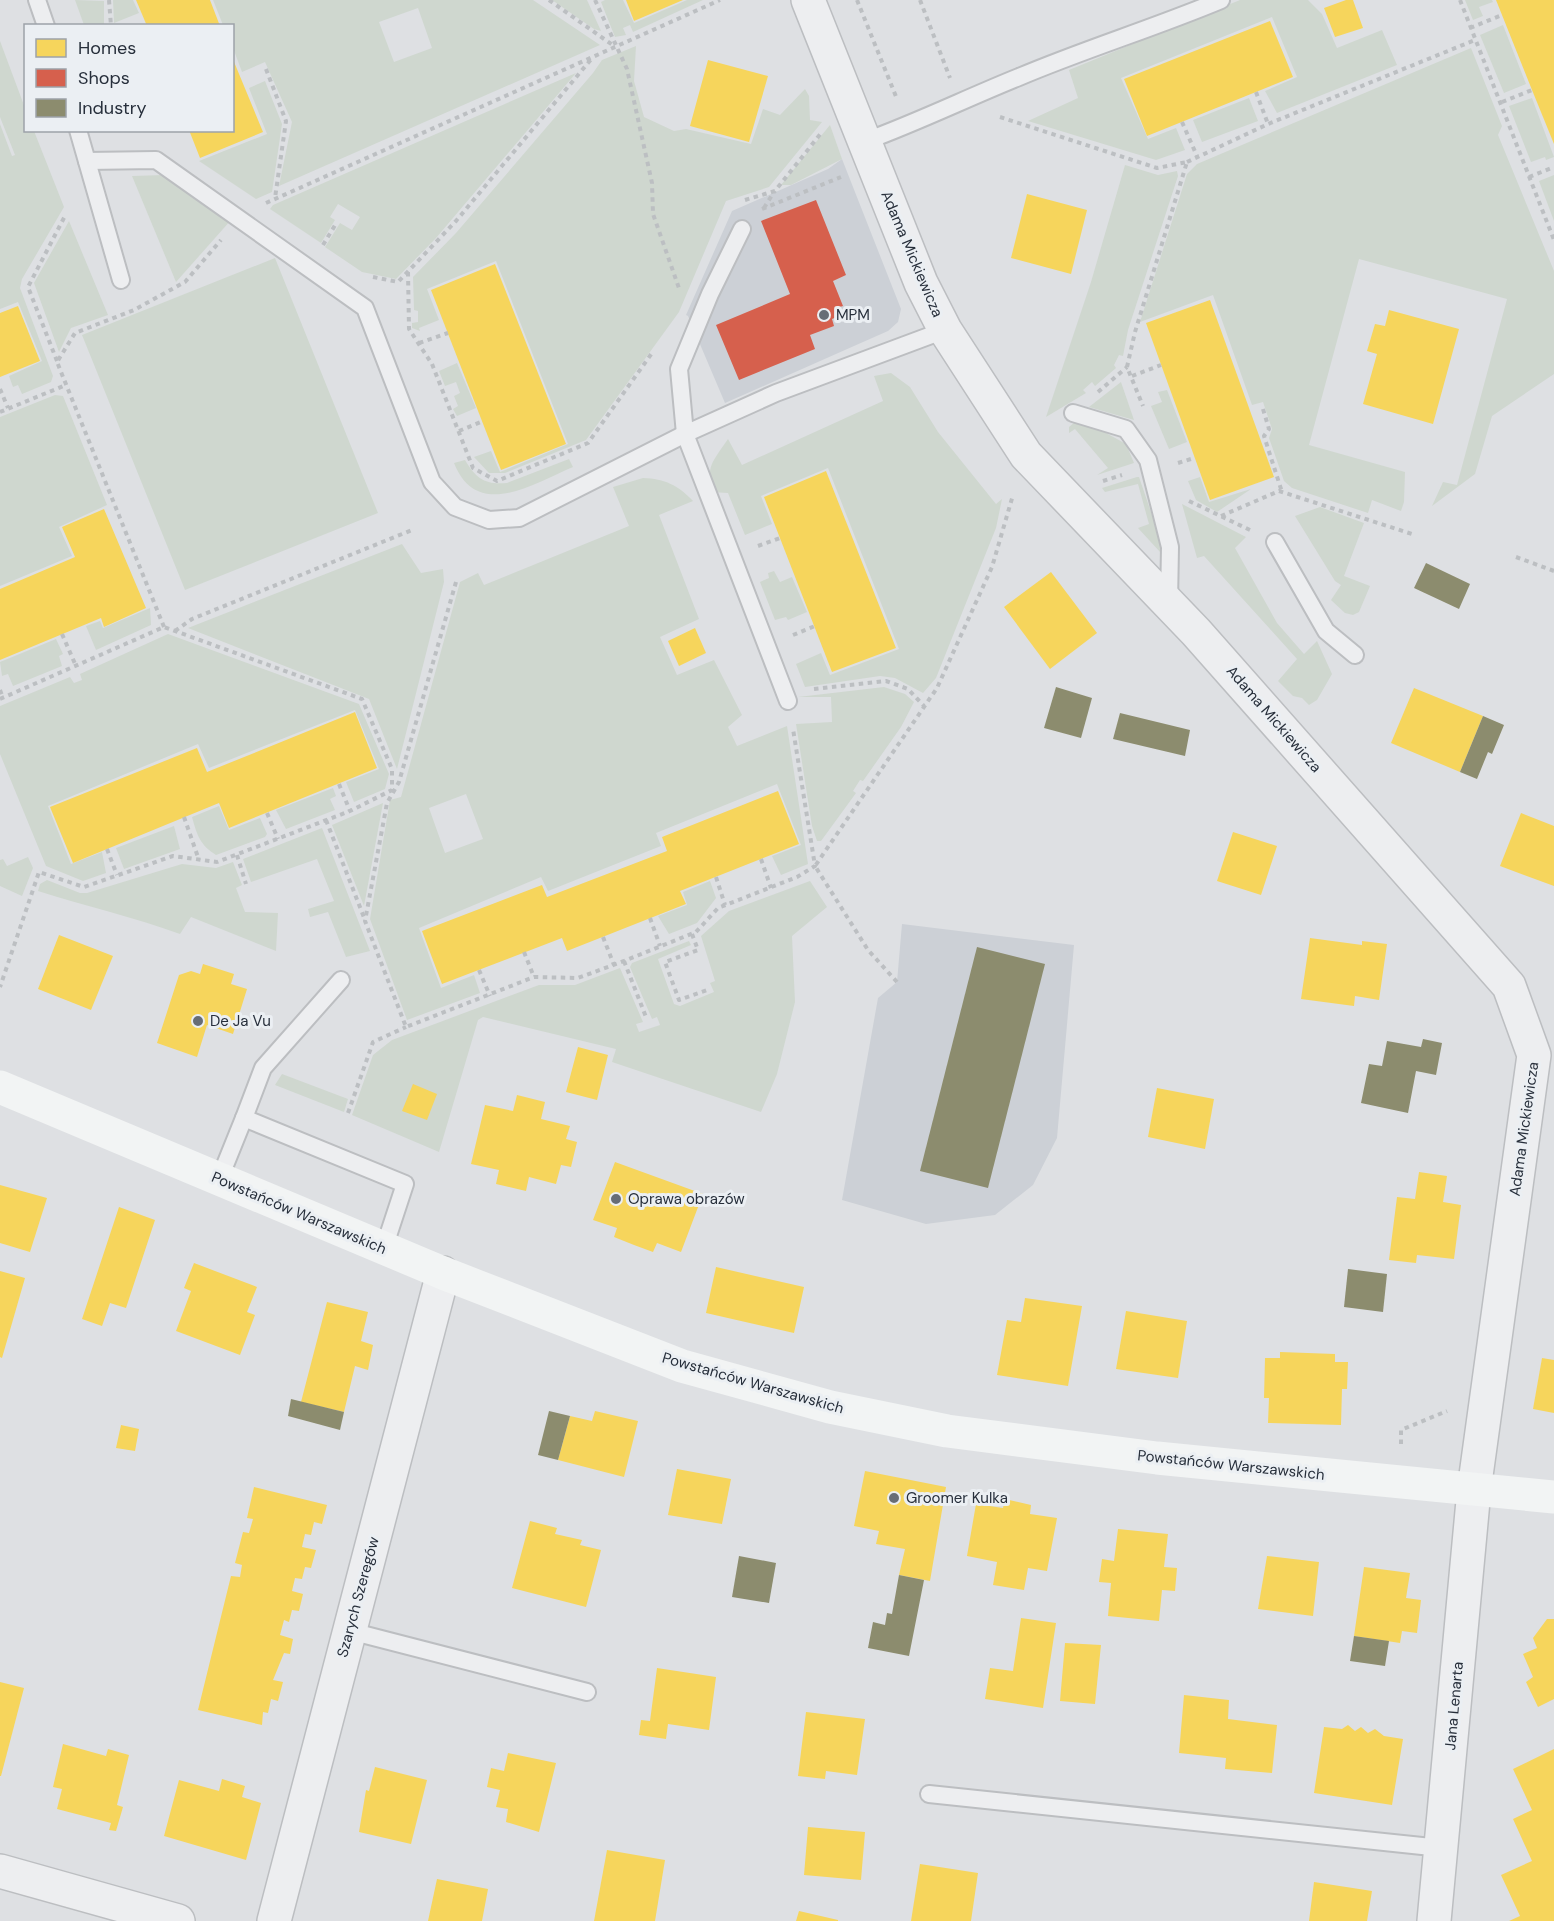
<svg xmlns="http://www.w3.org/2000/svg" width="1554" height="1921" viewBox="0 0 1554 1921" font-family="'DM Sans',sans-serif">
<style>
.built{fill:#ccd0d6}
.green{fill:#cfd7cf;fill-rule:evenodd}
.homes{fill:#f6d55c}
.shops{fill:#d6604d}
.industry{fill:#8c8c6e}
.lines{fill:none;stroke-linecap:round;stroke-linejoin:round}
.lane-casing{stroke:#bcbec1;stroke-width:20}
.street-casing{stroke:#bcbec1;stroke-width:36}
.path{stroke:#bcbfc2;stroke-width:4;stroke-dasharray:4.5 4.5;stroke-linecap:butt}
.lane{stroke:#edeef0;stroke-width:16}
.street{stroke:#edeef0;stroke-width:33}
.secondary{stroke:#f2f4f4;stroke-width:33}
.poi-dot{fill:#676d76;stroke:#ebeff3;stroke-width:2}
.labels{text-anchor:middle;stroke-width:6;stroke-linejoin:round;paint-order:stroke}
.street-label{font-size:15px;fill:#272f3b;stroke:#ebeff3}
.poi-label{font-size:15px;fill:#272f3b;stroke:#ebeff3;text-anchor:start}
</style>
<rect width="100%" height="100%" fill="#dee0e3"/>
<g class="built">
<path d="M842,159l59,150 -3,13 -10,9 -34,15 -129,57 -37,-87 -2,-1 46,-104 96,-42z"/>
<path d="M902,924l172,21 -17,193 -24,47 -38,30 -69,9 -84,-24 36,-202 19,-16z"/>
</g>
<g class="green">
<path d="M75,0l29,1v24h-20z"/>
<path d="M113,0h20l6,13 -25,10z"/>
<path d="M213,0h320l67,45 -321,141 13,-64 -27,-60 -23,10 -9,-24 -1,-22 -9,-1zM418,8l14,40 -38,14 -15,-40z"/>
<path d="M552,0h35l14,31 -7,-2z"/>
<path d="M605,0h18l11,23 53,-23h16l-70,32 -3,-7 -7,3 3,7 -11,2 -14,-35z"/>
<path d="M1240,0h68l14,14 15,34 45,-18 15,35 -120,48 -12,-22 32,-14 -25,-60 -151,61 27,61 28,-11 9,22 -29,10 -128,-39 50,-23 -9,-28z"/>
<path d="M1465,0h27l1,2 -14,5 4,9 -10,4z"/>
<path d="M1503,25l23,59 -22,9 -24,-58z"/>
<path d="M0,41l25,67 1,22 8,1 30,76 -42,72 -2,9 33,88 -2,6 -29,12 -4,-9 -5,2 -4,-11 33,-15 -24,-59 -18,7v-185l12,32 3,-1 -15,-38z"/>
<path d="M636,46l-2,35 10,36 30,14 12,-2 65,15 12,-35 17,6 25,-26 4,7 1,24 12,2 -53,65 -43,14 -47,111 -93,128 -81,33h-16l-15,-16 17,-6 9,21 68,-28 -72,-183 -69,28 12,31 -20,8 1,3 -8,-3v-5l6,-1v-11l-4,-1 -1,-33 43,-44 137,-160 9,-13z"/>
<path d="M1471,48l31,78 -4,9 56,136v103l-62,42 -17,58 -43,32 11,-24 14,3 50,-186 -148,-40 -50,186 96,27 -1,30 -3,9 -29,-11 -4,13 -76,-25 -8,-7 -15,-43 3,-9 -9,-27 -11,3 -39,-110 -73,27 47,-148 10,-10z"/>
<path d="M576,73l-140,165 -40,41 -34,-7 -37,-25 15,-24 12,7 8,-13 -22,-13 -8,13 5,3 -14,23 -51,-34 3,-4z"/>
<path d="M265,81l17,43 -10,68 -16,7 -57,-38 68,-27 -18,-46z"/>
<path d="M1249,98l9,23 -56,21 -9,-22z"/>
<path d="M1532,98l22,59 -8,3 -1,-3 -14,5 -22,-56z"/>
<path d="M830,125l12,34 -51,26h-10z"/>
<path d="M1125,165l33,10 19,-4 1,5 -50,154 -5,26 -4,-1 -5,10 2,3 -21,18 -3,-4 -9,8 3,3 -40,24 45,-135z"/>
<path d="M164,175l67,45 -55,62 -44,-106z"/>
<path d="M1554,175v46l-15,-40z"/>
<path d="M69,221l39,94 -37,13 -12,24 -25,-69z"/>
<path d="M275,258l103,255 -193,77 -103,-255z"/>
<path d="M457,363l19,45 -19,8 -4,-7 5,-3 -4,-10 6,-3 -4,-11 -11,4 -6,-15z"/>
<path d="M891,373l19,14 28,45 58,72 6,-5 -6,29 -60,150 -13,15 -28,-15 -15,-2 -75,11 -9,-23 25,-11 9,22 69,-26 -71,-181 -67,28 11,28 -27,11 -17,-42 -16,-1c-7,-26 2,-32 16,-53l14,26 141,-64 -9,-25z"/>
<path d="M1121,382l13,38 -45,-13z"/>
<path d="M1167,390l20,52 -18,7 -18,-43 11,-4 -4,-10z"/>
<path d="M55,395l8,1 44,109 -48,22 13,29 -72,30v-169z"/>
<path d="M1075,422l13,1 38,21 8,19 -37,12 11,-7 -33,-39 -6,4v-6z"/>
<path d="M569,459l4,8c-40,17 -96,54 -119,-4l11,-3c11,19 21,25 42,23z"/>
<path d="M1137,477h2l26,76h-4l-23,-25 11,-4 -11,-40 -33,8 -3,-4z"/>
<path d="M1200,477l9,25 42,-13 -34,23 -21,-12 -8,-19z"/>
<path d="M643,478c22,1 35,7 50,23l-34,14 40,104 -39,18 17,38 37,-15 28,55 -14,12 9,19 50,-20 21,138 -27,11 -9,-19 29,-11 -24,-61 -121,49 5,13 -113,45 -7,-14 -122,51 22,60 33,-13 6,18 -73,27 -37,-101 20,-119 11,-3 59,-215 18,-9 6,12 145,-59 -16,-39zM466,794l17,45 -38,14 -16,-45z"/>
<path d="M1182,504l64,33 -11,11 42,75 27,31 13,-13 15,33 -15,26 -8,5 -7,-7 -9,-2 -15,-15 19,-22 -93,-103 -7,2z"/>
<path d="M1320,507l44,16 -20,53 26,10 -11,26 -6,3 -8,-2 -14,-13 10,-15 -6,-4 -40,-65z"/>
<path d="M402,544l19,29 22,-4 1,13 -47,187 -28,-70 -181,-71z"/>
<path d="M774,571l6,11 12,-5 15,35 -19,8 -2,-3 -11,3 -15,-38 9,-4 -1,-5z"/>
<path d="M150,608l1,17 -55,25 -10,-24 14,-5 3,7z"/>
<path d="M168,634l191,70 30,70 -4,15 -31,13 -8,-20 33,-13 -24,-59 -146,58 -11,-24 -150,62 23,58 31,-12 4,21 -23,8 -37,-15 -46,-112v-48l70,-29 4,6 8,-3 -2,-6z"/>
<path d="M56,639l7,15 -4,2 3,10 -49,20 -5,-12 -6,2 -2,-14z"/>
<path d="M884,687l21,7 9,8 -13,25 -38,54 -3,-1 -7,11 3,2 -35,48h-4l-5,-15 -16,-102 36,-2 -1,-25h-33z"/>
<path d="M333,788l3,8 -6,3 5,11 -49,19 -10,-19z"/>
<path d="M383,803l-19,103 -32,-81z"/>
<path d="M219,806l10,24 31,-12 7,16 -2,3 -49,18c-16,-10 -19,-20 -24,-38z"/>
<path d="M174,826l6,23 -56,20 -8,-21z"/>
<path d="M322,828l48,123 -24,6 -18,-45 -18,5 -2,-8 26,-8 -17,-42 -66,23 -8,-23z"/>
<path d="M28,857l5,11 -11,28 -22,-10v-26l3,-1 4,7z"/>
<path d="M233,862l9,23 -6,3 9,24 33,1 -2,38 -85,-34 -11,17c-46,-17 -95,-28 -142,-43l2,-7 7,-4 33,13h7l95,-29 34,4z"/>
<path d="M710,881l6,17 -19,25 -28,11 -11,-18 29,-11 -4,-13z"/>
<path d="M810,881l17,26 -35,29 3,66 -18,72 -16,38 -149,-50 4,-13 -133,-32 -5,3 -39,132 -87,-37 21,-60 19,-15 147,-55h36l45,-17 23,54 -7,2 3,8 21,-7 -3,-8 -5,2 -22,-52 2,-4 57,-22 2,4 -33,14 16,45 6,2 34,-14 -4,-9 5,-2 -14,-45 28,-25z"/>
<path d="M282,1074l66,25 -4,13 -69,-27z"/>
</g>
<g class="homes">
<path d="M136,0h74l10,26h-73z"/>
<path d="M626,0h57l-49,21z"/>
<path d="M1346,0h7l10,28 -28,9 -11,-29z"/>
<path d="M1496,0h58v144l-22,-54z"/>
<path d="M1270,21l23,56 -146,59 -23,-57z"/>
<path d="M232,57l31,75 -63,26 -11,-28h43z"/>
<path d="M708,60l60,16 -19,66 -59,-16z"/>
<path d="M1027,194l60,16 -16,64 -60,-16z"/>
<path d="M495,264l71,180 -65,26 -70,-180z"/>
<path d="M1210,300l64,177 -64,23 -64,-177z"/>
<path d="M18,306l22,55 -40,16v-64z"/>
<path d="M1389,310l70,19 -26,95 -70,-20 14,-50 -10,-3 8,-27 10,2z"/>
<path d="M826,471l70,177 -64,24 -68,-175z"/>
<path d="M104,509l42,99 -42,19 -3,-9 -101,42v-71l75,-32 -13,-30z"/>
<path d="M1051,572l46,61 -47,36 -46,-62z"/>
<path d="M695,628l11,25 -27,13 -11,-25z"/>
<path d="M1414,688l69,28 -23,56 -69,-29z"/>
<path d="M355,712l22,56 -148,60 -10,-25 -146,60 -23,-56 147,-59 10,24z"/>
<path d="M778,791l21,53 -119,47 6,13 -119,47 -5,-13 -120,46 -20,-53 120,-46 5,12 120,-46 -5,-14z"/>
<path d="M1521,813l33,13v60l-54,-20z"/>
<path d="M1233,832l44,14 -16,49 -44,-14z"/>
<path d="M59,935l54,21 -22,54 -53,-21z"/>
<path d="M1310,938l52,7v-4l25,3 -8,56 -24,-4 -1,10 -53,-7z"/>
<path d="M203,964l31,10 -3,10 16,5 -14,45 -26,-9 -10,32 -40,-14 22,-68 12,-4 9,3z"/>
<path d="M578,1047l30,8 -11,45 -31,-8z"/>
<path d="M413,1084l24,10 -10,26 -25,-9z"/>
<path d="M1157,1088l57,11 -9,50 -57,-12z"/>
<path d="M517,1095l28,7 -4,17 29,7 -4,13 11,3 -6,25 -10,-2 -5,19 -27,-7 -3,14 -30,-7 3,-14 -28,-6 14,-59 28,6z"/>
<path d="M615,1162l88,32 -22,58 -24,-9 -4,9 -19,-7 -20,-8 3,-9 -24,-8z"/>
<path d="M1419,1172l28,4 -4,26 18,3 -7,54 -37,-4 -1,8 -27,-3 8,-63 18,2z"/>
<path d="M0,1185l47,13 -17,54 -30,-9z"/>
<path d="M119,1207l36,13 -29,88 -16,-5 -8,23 -20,-7z"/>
<path d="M194,1263l63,24 -10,25 8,3 -15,40 -64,-24 15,-40 -7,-3z"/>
<path d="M716,1267l88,20 -10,46 -88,-20z"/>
<path d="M0,1271l25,7 -23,80 -2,-1z"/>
<path d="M1025,1298l57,8 -14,80 -71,-11 10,-55 14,2z"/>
<path d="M327,1302l41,10 -7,29 12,4 -5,25 -13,-4 -11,46 -43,-10z"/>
<path d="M1126,1311l61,10 -9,57 -62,-9z"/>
<path d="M1280,1352l55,2v8h13l-1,27h-5l-1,36 -73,-2 1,-25h-5l1,-40h15z"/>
<path d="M1542,1358l12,2v53l-21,-4z"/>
<path d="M595,1411l43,10 -14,56 -66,-17 12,-44 22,5z"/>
<path d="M121,1425l18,4 -4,22 -19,-3z"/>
<path d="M677,1469l54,10 -9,45 -54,-9z"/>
<path d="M865,1471l81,16 -16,94 -31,-6 6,-26 -29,-5 3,-13 -25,-5z"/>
<path d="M254,1487l73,18 -5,19 -8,-2 -3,13 -6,-1 -3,13 14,3 -5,18 -6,-1 -3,12 -7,-1 -3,13 11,3 -4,17 -7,-1 -3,12 -5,-2 -4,15 13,4 -3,15 -6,-1 -11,27 10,2 -5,19 -7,-2 -3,14 -5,-1 -1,13 -64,-15 33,-134 9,1 2,-12 -7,-2 8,-31 6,1 4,-14 -6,-1z"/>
<path d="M1005,1499l26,6 -1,9 27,4 -10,53 -19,-3 -4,22 -31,-5 4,-23 -30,-6 9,-52 27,4z"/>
<path d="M530,1521l27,7 -2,6 27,6 -2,5 21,5 -15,57 -74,-19z"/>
<path d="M1118,1529l50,5 -4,33 13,1 -2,23 -13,-1 -3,31 -51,-5 3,-33 -12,-1 3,-23 12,2z"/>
<path d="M1267,1556l52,6 -6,54 -55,-7z"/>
<path d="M1364,1567l46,6 -4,25 15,2 -4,33 -15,-2 -2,12 -46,-7z"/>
<path d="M1021,1618l35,5 -13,85 -58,-9 5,-31 23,3z"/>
<path d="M1547,1619h7v80l-16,8 -12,-25 7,-5 -10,-23 14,-6 -4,-10z"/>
<path d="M1065,1643l36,2 -6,59 -35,-3z"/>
<path d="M657,1668l59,9 -7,53 -41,-6 -2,15 -27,-4 2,-15 9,1z"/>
<path d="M0,1682l24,6 -23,88h-1z"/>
<path d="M1184,1695l45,5 -1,19 49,6 -5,48 -47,-4 1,-11 -47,-5z"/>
<path d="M806,1712l59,7 -8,56 -31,-4 -1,8 -27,-3z"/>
<path d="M1348,1725l7,6 6,-4 7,6 7,-4 9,7 19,3 -11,66 -78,-12 10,-66 18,2z"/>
<path d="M63,1744l43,12 2,-7 21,6 -12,50 6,2 -7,24 -7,-1 2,-7 -54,-14 5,-20 -9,-2z"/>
<path d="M1554,1749v172h-45l11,-5 -19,-41 31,-14 -19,-42 19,-9 -19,-41z"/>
<path d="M508,1753l48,10 -17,69 -33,-10 2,-13 -12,-2 4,-17 -13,-3 4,-19 13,3z"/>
<path d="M375,1767l52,13 -16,64 -52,-12 7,-42 3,1z"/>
<path d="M222,1779l23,7 -3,11 19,6 -15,57 -82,-24 15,-56 40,11z"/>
<path d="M808,1827l57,5 -4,48 -57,-5z"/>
<path d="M607,1850l58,10 -10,61h-61z"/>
<path d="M920,1864l58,9 -7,48h-60z"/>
<path d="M437,1879l51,10 -6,32h-54z"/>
<path d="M1314,1882l58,9 -5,30h-58z"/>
<path d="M799,1911l39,9v1h-42z"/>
</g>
<path class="shops" d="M816,200l30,75 -13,6 10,25 -7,2 3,8 -7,3 2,7 -24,9 5,14 -76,31 -23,-55 74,-31 -29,-73z"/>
<g class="industry">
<path d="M1426,563l44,21 -11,25 -45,-21z"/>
<path d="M1056,687l36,11 -11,40 -37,-10z"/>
<path d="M1120,713l70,17 -5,26 -72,-17z"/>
<path d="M1483,716l21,9 -12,29 -4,-2 -11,27 -17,-7z"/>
<path d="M977,947l68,17 -57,224 -68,-17z"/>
<path d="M1423,1039l19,4 -6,32 -20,-4 -8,42 -47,-10 8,-39 13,2 5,-25 34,6z"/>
<path d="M1348,1269l39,5 -4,38 -39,-5z"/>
<path d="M291,1399l53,13 -4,18 -52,-14z"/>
<path d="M549,1411l21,5 -12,44 -20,-5z"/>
<path d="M739,1556l37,7 -7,40 -37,-6z"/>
<path d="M899,1575l25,5 -15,76 -41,-8 5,-26 12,3 2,-12 5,1z"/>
<path d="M1354,1636l35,5 -4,25 -35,-5z"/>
</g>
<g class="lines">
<g class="lane-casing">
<g id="lane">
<path d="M37,0l9,26"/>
<path d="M78,130l43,150"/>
<path d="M866,141c52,-19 101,-43 153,-64 66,-28 135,-49 202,-77"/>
<path d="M87,161l69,-1 209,148 67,174 23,25 34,13 30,-2 166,-84 91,-41 169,-63"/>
<path d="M742,229l-32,65 -31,75 6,65 103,267"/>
<path d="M1073,413l53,16 22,31 22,87 -1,56"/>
<path d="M1275,542l51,89 29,24"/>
<path d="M341,980l-78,88 -19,50 161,66 -21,64"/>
<path d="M219,1180l25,-62"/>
<path d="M350,1631l237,61"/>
<path d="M929,1794l512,54"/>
</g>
</g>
<g class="street-casing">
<g id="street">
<path d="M808,0l113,283 24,47 81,125 170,177 313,354 25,69 -60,435 -40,431"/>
<path d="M0,1871l178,50"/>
<path d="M274,1921l169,-648"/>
</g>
</g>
<g class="path">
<path d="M109,0l2,26"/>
<path d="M549,0l65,46"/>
<path d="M595,0l32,69 25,114 1,31 27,77"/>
<path d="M857,0l40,99"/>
<path d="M920,0l30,78"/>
<path d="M1460,0l94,240"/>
<path d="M1470,28l32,-13"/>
<path d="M266,69l20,52 -11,77"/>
<path d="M1256,92l12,32"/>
<path d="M1502,102l30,-12"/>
<path d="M1000,117l157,51 30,-6 -52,170 -8,35 16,39"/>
<path d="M1182,122l15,34"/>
<path d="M1187,162l81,-38 207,-84"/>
<path d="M1529,177l25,-10"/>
<path d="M745,200l30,-9 47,-59"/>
<path d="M266,203l454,-203"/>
<path d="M764,208l10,-16"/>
<path d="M762,209l79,-32"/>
<path d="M323,245l14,-23"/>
<path d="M408,272l1,57 23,35 41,104 24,13 91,-38 64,-90"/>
<path d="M373,277l25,5 58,-61 137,-164"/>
<path d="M419,343l29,-10"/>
<path d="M57,361l-29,-74 38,-73"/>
<path d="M1132,376l29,-11"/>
<path d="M0,389l8,19"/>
<path d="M1098,392l29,-25"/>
<path d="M1263,409l6,20 -5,7 18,56"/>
<path d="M0,412l66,-27"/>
<path d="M459,431l24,-10"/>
<path d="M1178,463l16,-5"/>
<path d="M1103,481l19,-6"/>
<path d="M1189,501l61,29"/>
<path d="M1221,516l58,-25 133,43"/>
<path d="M758,546l22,-8"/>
<path d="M1516,557l38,14"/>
<path d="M456,582l-57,200 -12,21 -22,118 41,106 128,-50 44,1 46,-17 72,-29 22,-24 79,-31 18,-11 -22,-137"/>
<path d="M164,627l-107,-265 18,-29 59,-23 51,-28 36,-42"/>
<path d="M175,631l17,-12 220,-89"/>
<path d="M62,634l14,32"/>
<path d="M793,635l22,-9"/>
<path d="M814,689l72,-8 22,8 16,17"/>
<path d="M0,690l3,8"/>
<path d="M0,699l164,-72 198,72 30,70v21l-42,21 -133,51 -44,-6 -89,31 -45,-15 -39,115"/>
<path d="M339,784l11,27"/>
<path d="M267,813l11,26"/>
<path d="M184,817l15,43"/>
<path d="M326,820l39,100"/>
<path d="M107,849l10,26"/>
<path d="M237,855l9,29"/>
<path d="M761,859l10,29"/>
<path d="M716,877l9,28"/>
<path d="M650,918l10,28"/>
<path d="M692,934l6,16 -33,12 14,38 31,-11"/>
<path d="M603,937l11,28"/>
<path d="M524,952l10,25"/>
<path d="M624,961l22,56"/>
<path d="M479,970l11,26"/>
<path d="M897,982l-29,-32 -53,-84 122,-178 55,-121 21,-72"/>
<path d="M348,1113l25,-71 33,-15"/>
<path d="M1401,1444v-14l46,-19"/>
</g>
<use href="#lane" class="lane"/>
<use href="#street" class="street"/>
<path class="secondary" d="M0,1087l443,186 239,93 148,41 117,24 210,27 397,39"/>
</g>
<g class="poi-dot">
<circle cx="824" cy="315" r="6"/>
<circle cx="198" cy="1021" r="6"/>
<circle cx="616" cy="1199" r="6"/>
<circle cx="894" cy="1498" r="6"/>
</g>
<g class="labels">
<g class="street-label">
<text transform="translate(912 254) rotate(67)" y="5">Adama Mickiewicza</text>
<text transform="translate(1274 719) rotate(49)" y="5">Adama Mickiewicza</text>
<text transform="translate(1524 1129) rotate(-82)" y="5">Adama Mickiewicza</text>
<text transform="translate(299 1213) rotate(23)" y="5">Powstańców Warszawskich</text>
<text transform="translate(753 1383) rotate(16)" y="5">Powstańców Warszawskich</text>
<text transform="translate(1231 1465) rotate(6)" y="5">Powstańców Warszawskich</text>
<text transform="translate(358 1597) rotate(-75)" y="5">Szarych Szeregów</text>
<text transform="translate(1454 1706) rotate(-85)" y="5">Jana Lenarta</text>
</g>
<g class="poi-label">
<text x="836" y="320">MPM</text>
<text x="210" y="1026">De Ja Vu</text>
<text x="628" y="1204">Oprawa obrazów</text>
<text x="906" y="1503">Groomer Kulka</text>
</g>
</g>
<rect x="24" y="24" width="210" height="108" fill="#ebeff3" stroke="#9da2a9" stroke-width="1.5"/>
<rect x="36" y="39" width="30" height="18" fill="#f6d55c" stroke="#9da2a9" stroke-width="1.5"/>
<text x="78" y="54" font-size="18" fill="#272f3b">Homes</text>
<rect x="36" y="69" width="30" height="18" fill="#d6604d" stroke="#9da2a9" stroke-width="1.5"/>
<text x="78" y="84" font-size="18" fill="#272f3b">Shops</text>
<rect x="36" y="99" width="30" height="18" fill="#8c8c6e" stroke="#9da2a9" stroke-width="1.5"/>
<text x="78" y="114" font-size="18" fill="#272f3b">Industry</text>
</svg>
